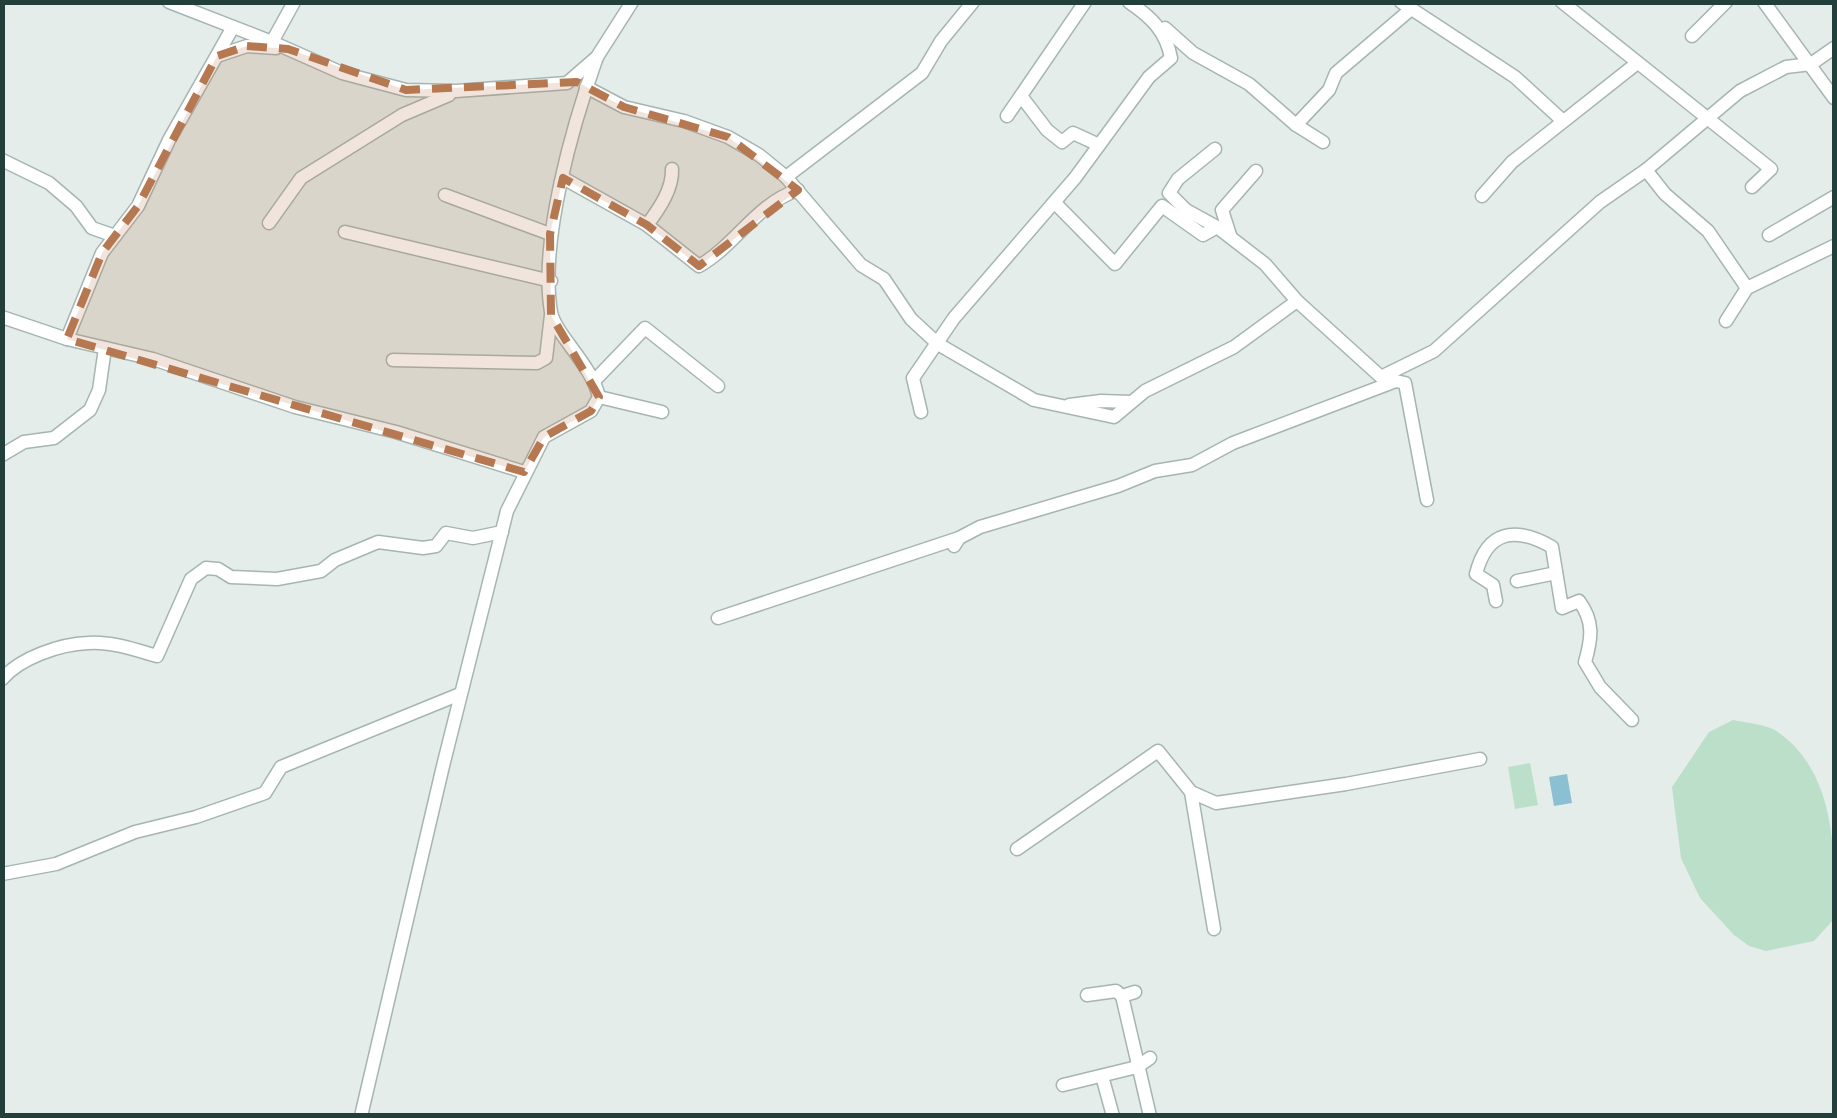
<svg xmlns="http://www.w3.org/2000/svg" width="1837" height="1118" viewBox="0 0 1837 1118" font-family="Signika,sans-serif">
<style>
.green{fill:#bcdfc9}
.water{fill:#8bc0d3}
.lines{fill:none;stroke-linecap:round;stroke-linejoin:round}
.minor-casing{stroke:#a6b5b2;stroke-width:15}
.minor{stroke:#fff;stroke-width:12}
.marked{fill:#b57851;fill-opacity:0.2;stroke:#b57851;stroke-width:8;stroke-dasharray:20 12;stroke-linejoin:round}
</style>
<rect width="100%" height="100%" fill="#e4edea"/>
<g class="green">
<path d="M1733,720c13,3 34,4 45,12 59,42 57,122 56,187l-20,22 -48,10 -17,-5 -15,-11 -34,-37 -19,-40 -9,-71 37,-55z"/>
<path d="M1530,763l8,42 -23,4 -7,-42z"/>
</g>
<path class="water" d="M1567,774l5,29 -18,3 -5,-29z"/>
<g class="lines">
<g class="minor-casing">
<g id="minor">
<path d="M169,2l103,40 70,31 64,17 50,1 111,-8 30,-26 35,-55"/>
<path d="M1401,2l114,75 48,44"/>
<path d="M1562,2l209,167 -19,18"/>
<path d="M1764,2l70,96"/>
<path d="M1165,28l28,25 56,31 47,41 27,17"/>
<path d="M1692,36l34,-34"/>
<path d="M272,42l22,-40"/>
<path d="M217,56l30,-10 29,2"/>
<path d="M586,87l38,20 60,14 44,16 31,18 27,22 75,88 23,14 27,40 27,25 96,56 80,17 31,-26 89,-44 63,-46"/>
<path d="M1021,96l26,34 15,12 11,-9 26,12"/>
<path d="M1007,116l78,-114"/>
<path d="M1296,125l33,-35 7,-17 74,-63"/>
<path d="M1215,149l-37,30 -9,14 17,17 31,17"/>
<path d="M2,160l47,23 27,23 16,22 23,8"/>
<path d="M1646,170l19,24 43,37 39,57"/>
<path d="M786,177l136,-104 19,-32 32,-39"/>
<path d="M563,178l84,47 52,41c37,-21 57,-62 99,-76"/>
<path d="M445,195l105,39"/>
<path d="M1482,196l30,-34 124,-98"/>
<path d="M1055,203l60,61 47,-58 41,29 14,-8 48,37 32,37 84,76 53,-26 166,-149 46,-32 94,-79 46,-24 25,-3 23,-16"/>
<path d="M269,223l32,-45 101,-63 47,-20"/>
<path d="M647,225c12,-16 26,-36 25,-56"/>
<path d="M345,232l206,49"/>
<path d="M1230,235l-8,-25 34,-39"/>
<path d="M1769,235l65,-38"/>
<path d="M2,317l65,22 86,20 142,48 101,25 128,40"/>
<path d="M1726,321l21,-33 87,-42"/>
<path d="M67,339l35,-86 36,-47 31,-66 64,-113"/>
<path d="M393,360l144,3 9,-5 5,-43"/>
<path d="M595,380l50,-52 73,58"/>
<path d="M599,397l63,15"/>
<path d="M1069,405l32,-4 30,1"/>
<path d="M921,412l-8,-34 41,-60 121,-140 74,-101 22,-19c-5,-27 -20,-41 -42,-56"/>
<path d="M2,455l22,-13 30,-4 36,-28 9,-20 6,-42"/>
<path d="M954,546l5,-8 21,-11 138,-41 37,-15 37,-6 41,-22 163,-62 9,2 22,117"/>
<path d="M1517,581l39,-8"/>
<path d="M1496,601l-3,-16 -17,-11c11,-44 39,-48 76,-27l10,61 17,-7c15,20 13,37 6,61l15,25 32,33"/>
<path d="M718,618l241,-80"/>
<path d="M2,679c18,-21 58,-35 86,-36 22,-2 48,7 69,13l34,-77 15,-11 12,1 13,8 46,2 44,-8 14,-11 43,-18 45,6 13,-2 10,-13 27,5 29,-6"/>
<path d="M1191,792l25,11 130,-19 134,-25"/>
<path d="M1017,849l141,-98 33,41 23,137"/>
<path d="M2,874l54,-10 79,-32 61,-15 69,-24 16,-26 179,-73"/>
<path d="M1135,992l-13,4 28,120"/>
<path d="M1087,995l29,-4 6,5"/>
<path d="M1102,1076l11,40"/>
<path d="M1063,1085l74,-18 13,-9"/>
<path d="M361,1116l82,-350 64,-255 37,-74 47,-26 8,-14c-7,-32 -44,-63 -48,-85 -12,-71 22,-188 46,-255"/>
</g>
</g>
<use href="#minor" class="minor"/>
</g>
<path class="marked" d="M247,46l41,3 118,41 171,-8 47,25 104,30 70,53 -99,76 -52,-41 -84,-47 -13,56 1,81 48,82 -8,14 -47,26 -20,35 -457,-133 35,-86 36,-47 79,-150z"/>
<rect width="1837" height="1118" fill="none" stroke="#233f3b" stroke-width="10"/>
</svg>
